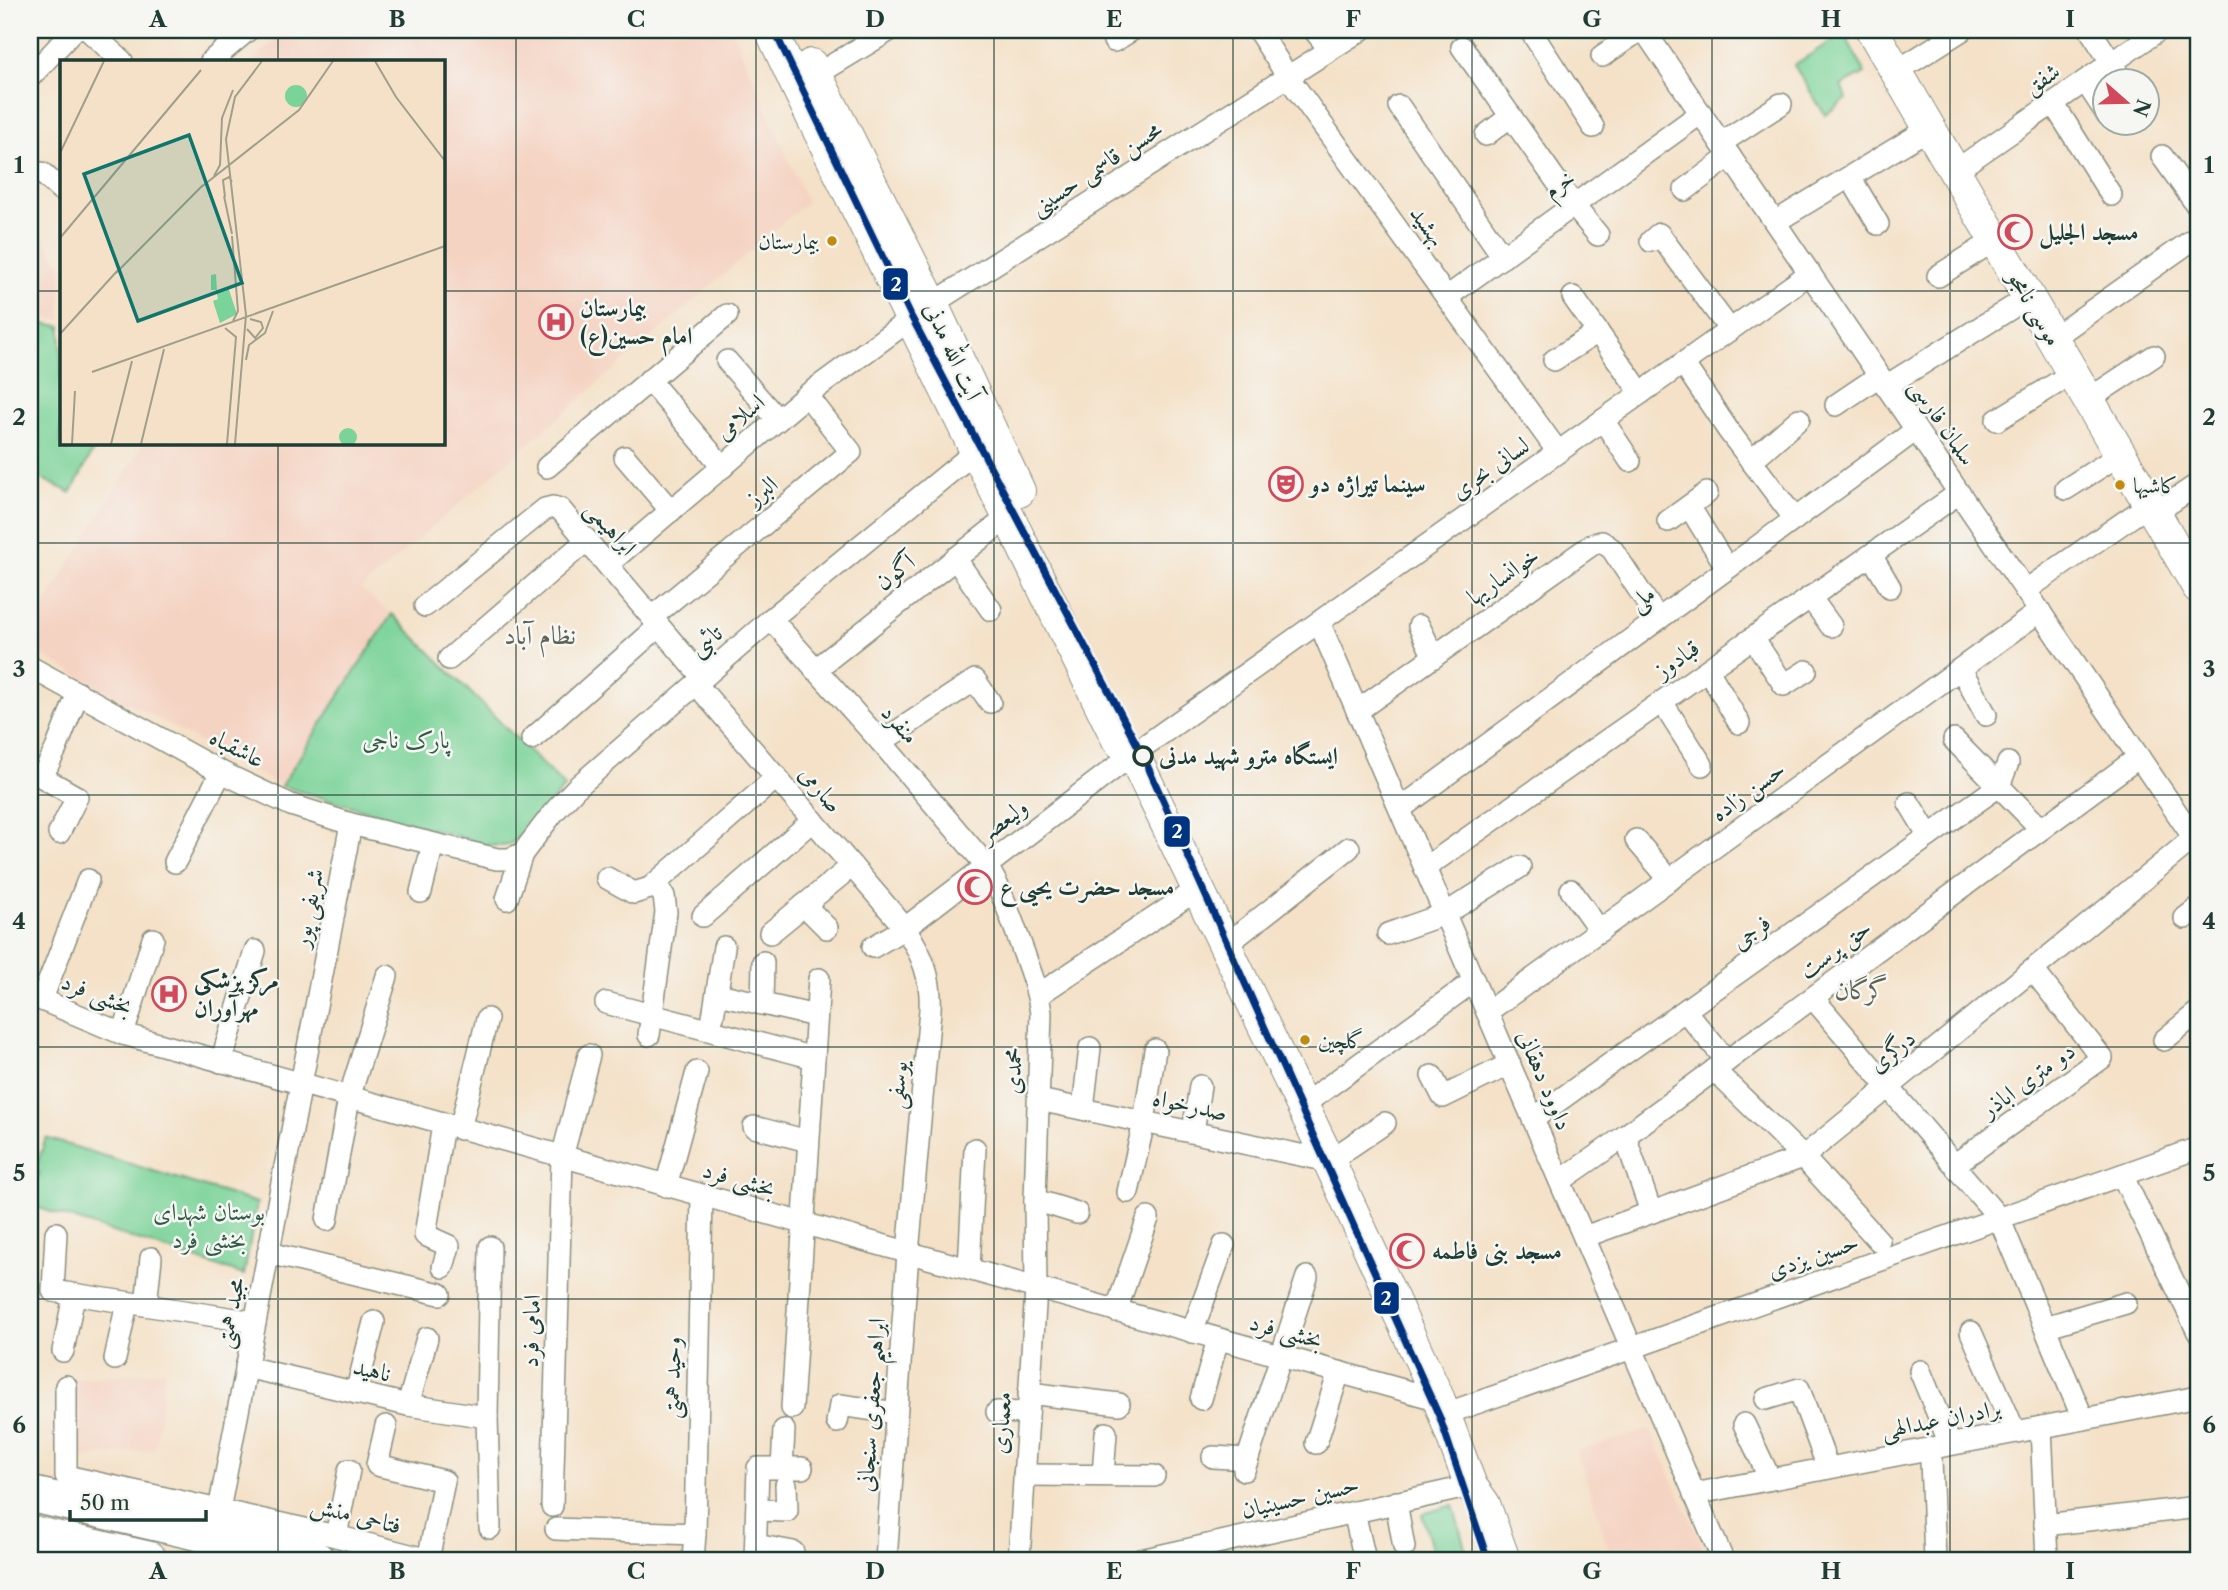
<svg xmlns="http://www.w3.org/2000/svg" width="2228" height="1590" viewBox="0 0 2228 1590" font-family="'Libre Caslon Text',Amiri,serif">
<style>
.built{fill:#f5d3c2}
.green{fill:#7ad398;stroke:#4c8866;stroke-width:2}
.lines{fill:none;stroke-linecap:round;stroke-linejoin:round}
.minor-casing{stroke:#8a8f7e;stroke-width:24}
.secondary-casing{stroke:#8a8f7e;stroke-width:34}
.primary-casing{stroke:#8a8f7e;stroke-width:38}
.trunk-casing{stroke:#8a8f7e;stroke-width:39}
.minor{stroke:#fff;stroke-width:21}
.secondary{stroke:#fff;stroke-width:32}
.primary{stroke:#fff;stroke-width:35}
.trunk{stroke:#fff;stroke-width:37}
.metro-1-casing{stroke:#f6f6f2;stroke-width:12}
.metro-1{stroke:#003380;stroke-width:7}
.grid{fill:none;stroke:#1f3d34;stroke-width:2;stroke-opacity:0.55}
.bus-dot{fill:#c18c0d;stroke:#f6f6f2;stroke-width:2.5}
.stop-dot{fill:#f6f6f2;stroke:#1f3d34;stroke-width:3.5}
.labels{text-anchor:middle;stroke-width:5;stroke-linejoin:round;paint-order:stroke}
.bus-label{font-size:22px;fill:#1f3d34;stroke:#f6f6f2;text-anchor:start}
.street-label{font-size:24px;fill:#1f3d34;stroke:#f6f6f2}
.poi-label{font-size:24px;font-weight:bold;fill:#1f3d34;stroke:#f6f6f2;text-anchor:start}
.park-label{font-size:24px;fill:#315b48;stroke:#f6f6f2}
.stop-label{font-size:24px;font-weight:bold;fill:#1f3d34;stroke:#f6f6f2;text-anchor:start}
.neighbourhood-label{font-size:26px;fill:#5f6355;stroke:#f6f6f2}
.inset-road{fill:none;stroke:#9f9f8c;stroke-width:2}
.view{fill:#0f766e;fill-opacity:0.15;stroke:#0f766e;stroke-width:3.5}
.inset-edge{fill:none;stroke:#1f3d34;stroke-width:3.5}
.line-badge{stroke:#f6f6f2;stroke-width:2.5}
.badge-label{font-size:19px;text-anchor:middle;font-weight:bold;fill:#fff}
.neatline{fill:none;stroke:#1f3d34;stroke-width:2.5}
.grid-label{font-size:23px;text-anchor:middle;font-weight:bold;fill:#1f3d34}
</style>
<rect width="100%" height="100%" fill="#f6f6f2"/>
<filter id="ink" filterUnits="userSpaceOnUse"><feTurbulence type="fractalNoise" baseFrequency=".0143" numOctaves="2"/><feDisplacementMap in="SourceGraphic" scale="14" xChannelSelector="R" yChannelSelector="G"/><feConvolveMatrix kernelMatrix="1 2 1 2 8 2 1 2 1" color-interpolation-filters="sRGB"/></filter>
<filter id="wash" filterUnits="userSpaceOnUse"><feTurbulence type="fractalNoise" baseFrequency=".00686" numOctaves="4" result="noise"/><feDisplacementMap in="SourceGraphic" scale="28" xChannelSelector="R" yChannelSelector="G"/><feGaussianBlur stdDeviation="1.57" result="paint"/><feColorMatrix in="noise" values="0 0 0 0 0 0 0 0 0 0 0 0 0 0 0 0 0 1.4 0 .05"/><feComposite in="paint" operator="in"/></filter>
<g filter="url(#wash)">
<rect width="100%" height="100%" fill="#f4e1c7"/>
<g class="built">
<path d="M287,30h445l75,172 -446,387 31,25 -111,172 -251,-137v-21l114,-185h299v-382h-191z"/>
<path d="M30,218l31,47v55l-31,-3z"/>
<path d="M166,1371l-11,78 -82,10 -3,-80z"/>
<path d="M1650,1430l43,95 15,35h-96l-35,-109z"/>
</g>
<g class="green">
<path d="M1844,33l21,40 -24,13 6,13 -22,16 -31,-50z"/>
<path d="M30,322l31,4v117h36l-26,50 -41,-20z"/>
<path d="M392,614l173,173 -52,55 -9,4 -17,-1 -206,-59z"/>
<path d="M46,1138l211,65 -13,72 -214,-70 9,-33 -4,-2z"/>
<path d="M1453,1505l13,46 -31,9 -13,-46z"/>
</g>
</g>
<g filter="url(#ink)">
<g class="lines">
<g class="minor-casing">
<g id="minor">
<path d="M88,30l34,31"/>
<path d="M1258,30l30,47 270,375"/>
<path d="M1314,30l16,20"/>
<path d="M1530,30l63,97"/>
<path d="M1644,30l554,814"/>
<path d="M2090,30l33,50"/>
<path d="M1114,41l18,-11"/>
<path d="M1462,47l112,159 24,29"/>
<path d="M1602,56l38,-26"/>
<path d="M211,61l37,-31"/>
<path d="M1897,71l65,-41"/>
<path d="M816,75l74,-45"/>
<path d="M30,77l44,-47"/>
<path d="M2085,81l21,32"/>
<path d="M2053,103l58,92"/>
<path d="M1399,106l104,151"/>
<path d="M1486,135l25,-19"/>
<path d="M1721,143l60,-39"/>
<path d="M2162,156l36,51"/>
<path d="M1955,171l204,-141"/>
<path d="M42,173l19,17"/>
<path d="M1850,177l28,47"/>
<path d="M1685,190l45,-34"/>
<path d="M1775,222l155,-94"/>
<path d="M1651,241l8,-7 71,96"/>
<path d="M1938,276l57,-36"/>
<path d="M1447,297l254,-184"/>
<path d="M1573,297l68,96"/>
<path d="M932,304l429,-274"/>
<path d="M2053,338l145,-102"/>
<path d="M1554,360l44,-28"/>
<path d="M727,361l51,59"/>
<path d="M1683,363l45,67 67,89"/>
<path d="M649,380l74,87"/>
<path d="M1886,386l143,-89"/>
<path d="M2089,399l65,-43"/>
<path d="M1836,405l43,-29"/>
<path d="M1603,420l27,41"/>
<path d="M1997,420l76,-47"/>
<path d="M625,457l46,54"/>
<path d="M1751,461l48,-42"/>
<path d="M547,467l180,-152"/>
<path d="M2066,489l55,-35"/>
<path d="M1689,506l38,62"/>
<path d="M2155,513l43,-29"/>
<path d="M1668,521l39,-28"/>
<path d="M1871,555l19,32"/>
<path d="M955,558l36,52"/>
<path d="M608,564l199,-169 105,-77"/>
<path d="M2026,590l124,-86"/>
<path d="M1810,597l21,29"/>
<path d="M425,606l120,-97 8,-2 7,2 143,169"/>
<path d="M652,617l199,-165 -44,-57"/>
<path d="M771,619l110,123 105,123c16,25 25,53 35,80 8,23 17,44 20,68l-6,187 1,89 -17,271"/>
<path d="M1319,622l404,938"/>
<path d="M1419,626l15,31"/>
<path d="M1753,638l31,47 22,-14"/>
<path d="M449,659l138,-119"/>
<path d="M30,667l191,105 70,33 60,19 146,35h12l13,-5"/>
<path d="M1961,669l25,46"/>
<path d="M815,670l193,-153"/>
<path d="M1708,670l31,53"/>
<path d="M697,685l208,243c17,26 27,50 25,82l-22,243 -22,307"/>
<path d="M1662,702l40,63"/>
<path d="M1357,711l236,-167 9,-2 10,7 46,70"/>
<path d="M532,739l127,-113"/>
<path d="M1954,740l87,89"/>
<path d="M881,742l94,-62 15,22"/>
<path d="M1909,803l20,33"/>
<path d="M1400,809l516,-379"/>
<path d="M59,833l18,-36 -35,-20 14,-28 22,-56"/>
<path d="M1636,840l34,40"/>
<path d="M175,862l46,-90"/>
<path d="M1425,868l534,-375"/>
<path d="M607,878l27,15 16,-5 127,-111"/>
<path d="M1571,890l29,41"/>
<path d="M421,892l12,-48"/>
<path d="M507,899l15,-45 31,-41 23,-25 195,-169 205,-168"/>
<path d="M804,905l23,23"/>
<path d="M703,916l110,-96"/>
<path d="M2185,918l13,-10"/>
<path d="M770,933l82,-67"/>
<path d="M1388,934l57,-20 75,-47"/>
<path d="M1226,945l123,-97"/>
<path d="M873,947l32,-19 228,-174 677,-481"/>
<path d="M718,994l98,22"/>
<path d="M30,995l93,39 1316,366"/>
<path d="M1038,995l160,-106"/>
<path d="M1813,998l139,164"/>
<path d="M42,999l46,-119"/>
<path d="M606,1003l208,55"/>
<path d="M762,1004l1,-42"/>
<path d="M1685,1011l42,50"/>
<path d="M1487,1012l553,-401"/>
<path d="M713,1017l11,-70"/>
<path d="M123,1034l30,-95"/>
<path d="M649,1035l17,-123 -2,-16 -9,-12"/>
<path d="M2164,1040l34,-28"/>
<path d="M221,1062l34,-111"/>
<path d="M1714,1070l89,87 76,84"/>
<path d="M1432,1076l11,21 67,-33"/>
<path d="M1039,1100l290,61 56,-38"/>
<path d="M1303,1105l171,-124"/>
<path d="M1083,1109l7,-61"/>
<path d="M1533,1119l466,-333 9,-23"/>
<path d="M754,1127l54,14"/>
<path d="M460,1129l27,-110"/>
<path d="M1193,1132l7,-46"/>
<path d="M1625,1136l26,76"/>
<path d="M1961,1160l141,-102 -69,-88"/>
<path d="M1957,1169l42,49 84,201"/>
<path d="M2122,1175l76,157"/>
<path d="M1560,1181l65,-45 514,-379"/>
<path d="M666,1186l31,-114"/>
<path d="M1128,1192l16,-70 11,-72"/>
<path d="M1035,1200l42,13"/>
<path d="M327,1220l22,-122 38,-122"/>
<path d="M56,1233l-3,58 202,31"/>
<path d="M1584,1237l219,-80 391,-319"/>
<path d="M490,1247l-3,170 3,111"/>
<path d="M268,1253l172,41"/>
<path d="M443,1267l6,-21 -24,-11 18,-110"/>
<path d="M969,1269l6,-120"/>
<path d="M146,1305l5,-47"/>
<path d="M1116,1311l32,-93"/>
<path d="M2045,1327l81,-24"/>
<path d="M1192,1332l32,-87"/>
<path d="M1971,1332l44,100"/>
<path d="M63,1351l11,-56"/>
<path d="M115,1359l12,-56"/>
<path d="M246,1367l162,38 79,12"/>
<path d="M1920,1371l30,73"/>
<path d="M66,1386v90l270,60 93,24"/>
<path d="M356,1393l18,-71"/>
<path d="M1029,1393l90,11"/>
<path d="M1201,1399l17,-60"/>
<path d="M1766,1399l33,-10 29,79"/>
<path d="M408,1405l19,-67"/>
<path d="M792,1408l27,-429"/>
<path d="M997,1412l31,1"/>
<path d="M1445,1414l753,-266"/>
<path d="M837,1422l3,-17 56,8"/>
<path d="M1744,1424l26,55"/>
<path d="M386,1426l-9,39 67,16 -16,79"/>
<path d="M2041,1427l6,133"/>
<path d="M1316,1443l23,-71"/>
<path d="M1213,1457l35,2"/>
<path d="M1931,1460l4,100"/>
<path d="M782,1468l2,-38"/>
<path d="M1244,1470l63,-193"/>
<path d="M1024,1475l130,1"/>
<path d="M1103,1475l3,-42"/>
<path d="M1694,1494l504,-97"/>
<path d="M1396,1502l8,45"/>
<path d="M552,1506l10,-349 27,-102"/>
<path d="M219,1510l132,-686"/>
<path d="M757,1510l30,1 -1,-26"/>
<path d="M1354,1512l11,48"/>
<path d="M2045,1525l153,-18"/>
<path d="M556,1529l139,5"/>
<path d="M336,1536l13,-66"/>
<path d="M756,1545l37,7"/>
<path d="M693,1560l2,-26 7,-338"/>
<path d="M755,1560l3,-92h44"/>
<path d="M1141,1560l330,-74"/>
</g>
</g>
<g class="secondary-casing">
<g id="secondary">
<path d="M771,30l26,56 321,654 15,14 196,407 110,239 32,86 13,18 20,56"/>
<path d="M1872,30l326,557"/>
<path d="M811,65l121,239 87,187"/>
</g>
</g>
<g class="primary-casing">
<path id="primary" d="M30,1494l287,66"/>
</g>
<g class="trunk-casing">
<path id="trunk" d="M30,1534l118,26"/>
</g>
<use href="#minor" class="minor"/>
<use href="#secondary" class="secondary"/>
<use href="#primary" class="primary"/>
<use href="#trunk" class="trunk"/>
<g class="metro-1-casing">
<path id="metro-1" d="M774,30l138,288 231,438 297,662 48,142"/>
</g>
<use href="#metro-1" class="metro-1"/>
</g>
</g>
<path class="grid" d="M278,30v31M516,30v1530M756,30v1530M994,30v1530M1233,30v1530M1472,30v1530M1712,30v1530M1950,30v1530M30,291h31M443,291h1755M278,443v1117M30,543h2168M30,795h2168M30,1047h2168M30,1299h2168"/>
<defs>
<g id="mosque-ring" transform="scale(1.75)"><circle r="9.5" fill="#f6f6f2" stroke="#d1495b" stroke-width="1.5"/><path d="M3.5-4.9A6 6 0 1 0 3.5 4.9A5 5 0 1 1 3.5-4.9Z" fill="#d1495b"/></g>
<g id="hospital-ring" transform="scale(1.75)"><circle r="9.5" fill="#f6f6f2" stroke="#d1495b" stroke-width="1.5"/><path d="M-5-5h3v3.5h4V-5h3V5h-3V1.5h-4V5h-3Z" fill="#d1495b"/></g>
<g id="theatre-ring" transform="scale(1.75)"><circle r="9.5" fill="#f6f6f2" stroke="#d1495b" stroke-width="1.5"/><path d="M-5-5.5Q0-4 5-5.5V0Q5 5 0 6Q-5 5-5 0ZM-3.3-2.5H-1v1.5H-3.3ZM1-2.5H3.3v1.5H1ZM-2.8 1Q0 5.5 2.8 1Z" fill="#d1495b"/></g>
</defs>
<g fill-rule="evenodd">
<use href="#mosque-ring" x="2015" y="232"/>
<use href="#hospital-ring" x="556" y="322"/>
<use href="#theatre-ring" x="1286" y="484"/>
<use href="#mosque-ring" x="975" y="887"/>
<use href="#hospital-ring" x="169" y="994"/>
<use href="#mosque-ring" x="1407" y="1251"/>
</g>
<g class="bus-dot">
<circle cx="832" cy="241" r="6"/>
<circle cx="2120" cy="485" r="6"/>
<circle cx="1305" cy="1040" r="6"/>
</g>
<circle class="stop-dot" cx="1143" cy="756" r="9"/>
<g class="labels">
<g class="bus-label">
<text x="819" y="249" text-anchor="end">بیمارستان</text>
<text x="2133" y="493">کاشیها</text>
<text x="1318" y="1048">گلچین</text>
</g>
<g class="street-label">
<text transform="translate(2042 79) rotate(-35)" y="8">شفق</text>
<text transform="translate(1096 168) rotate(-33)" y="8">محسن قاسمی حسینی</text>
<text transform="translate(1559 184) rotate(-36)" y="8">خرم</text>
<text transform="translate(1428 226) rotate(54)" y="8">بهشید</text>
<text transform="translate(2035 308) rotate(60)" y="8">موسی نامجو</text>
<text transform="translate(953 351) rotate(65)" y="8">آیت الله مدنی</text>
<text transform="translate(740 417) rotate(-41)" y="8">اسلامی</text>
<text transform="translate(1943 422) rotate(56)" y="8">سلمان فارسی</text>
<text transform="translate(1490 468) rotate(-35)" y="8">لسانی بحری</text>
<text transform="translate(762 491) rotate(-40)" y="8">البرز</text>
<text transform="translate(611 528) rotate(49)" y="8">ابراهیمی</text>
<text transform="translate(895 572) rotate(-38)" y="8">آگون</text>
<text transform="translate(1503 576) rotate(-35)" y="8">خوانساریها</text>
<text transform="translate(1642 598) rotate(-36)" y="8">ملی</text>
<text transform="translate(706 641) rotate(-41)" y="8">تائبی</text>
<text transform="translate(1677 659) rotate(-35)" y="8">قبادوز</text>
<text transform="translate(900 724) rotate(49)" y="8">منفرد</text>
<text transform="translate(237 748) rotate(27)" y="8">عاشقباه</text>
<text transform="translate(821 789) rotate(50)" y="8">صارمی</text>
<text transform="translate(1748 791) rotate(-36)" y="8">حسن زاده</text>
<text transform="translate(1003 820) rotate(-37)" y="8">ولیعصر</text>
<text transform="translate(308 908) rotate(-79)" y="8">شریفی پور</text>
<text transform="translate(1751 932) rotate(-36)" y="8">فرجی</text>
<text transform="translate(1835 949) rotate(-36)" y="8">حق پرست</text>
<text transform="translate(97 994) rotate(22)" y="8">بخشی فرد</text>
<text transform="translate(1892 1051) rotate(-39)" y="8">درگری</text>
<text transform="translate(1013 1071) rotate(-88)" y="8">محمدی</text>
<text transform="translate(1545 1080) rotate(67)" y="8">داوود دهقانی</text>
<text transform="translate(2028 1080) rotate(-36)" y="8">دو متری اباذر</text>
<text transform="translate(897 1085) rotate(-85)" y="8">یوسفی</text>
<text transform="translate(1190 1105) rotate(12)" y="8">صدرخواه</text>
<text transform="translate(739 1179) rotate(16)" y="8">بخشی فرد</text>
<text transform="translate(1813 1256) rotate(-19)" y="8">حسین یزدی</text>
<text transform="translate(230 1313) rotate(-79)" y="8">مجید همتی</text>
<text transform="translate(531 1331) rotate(-88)" y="8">امامی فرد</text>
<text transform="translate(1286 1331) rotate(15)" y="8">بخشی فرد</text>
<text transform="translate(372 1370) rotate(13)" y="8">ناهید</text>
<text transform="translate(672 1378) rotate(-89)" y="8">وحید همتی</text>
<text transform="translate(871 1405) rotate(-86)" y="8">ابراهیم جعفری سنجانی</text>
<text transform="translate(1941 1419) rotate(-11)" y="8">برادران عبدالهی</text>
<text transform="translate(1001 1423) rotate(-86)" y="8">معماری</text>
<text transform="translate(1300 1497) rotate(-13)" y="8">حسین حسینیان</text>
<text transform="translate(356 1515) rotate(14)" y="8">فتاحی منش</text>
</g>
<g class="poi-label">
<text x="2039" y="240">مسجد الجلیل</text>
<text x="580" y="316">بیمارستان<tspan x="580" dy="28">امام حسین(ع)</tspan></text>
<text x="1310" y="492">سینما تیراژه دو</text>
<text x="1000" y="895">مسجد حضرت یحیی ع</text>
<text x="194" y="988">مرکز پزشکی<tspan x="194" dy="28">مهرآوران</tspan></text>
<text x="1432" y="1259">مسجد بنی فاطمه</text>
</g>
<g class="park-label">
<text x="406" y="748">پارک ناجی</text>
<text x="209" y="1220">بوستان شهدای<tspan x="209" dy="28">بخشی فرد</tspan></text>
</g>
<g class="stop-label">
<text x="1159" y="764">ایستگاه مترو شهید مدنی</text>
</g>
<g class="neighbourhood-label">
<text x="540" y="644">نظام آباد</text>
<text x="1861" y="999">گرگان</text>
</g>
</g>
<g transform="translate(60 60)">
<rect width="385" height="385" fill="#f4e1c7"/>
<path d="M225 36a11 11 0 1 1 22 0a11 11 0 1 1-22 0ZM156,214l1,17 11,-4 9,27 -17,9 -7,-22 5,-2 -2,-9h-5v-15zM279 377a9 9 0 1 1 18 0a9 9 0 1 1-18 0Z" fill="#7ad398"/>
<path class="inset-road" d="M315,1l21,36 49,64M0,93l44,-92M154,116l6,-11 2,-47 11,-28M140,128l99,-78 34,-49M164,136l8,38M165,137l-2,-17 6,-3 3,5M172,176l6,75 -5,10M0,178l141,-168M56,213l87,-88M165,268l11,9 -9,107M187,269l8,9 8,-10 -2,-6 -11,-3M0,274l58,-64M186,300l3,-15 16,-12 8,-22M32,312l353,-126M12,384l3,-53M51,384l21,-83M81,384l23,-95M175,384l11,-129 -20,-176 9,-42 27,-36"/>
<path class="view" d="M129,75l53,148 -104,38 -54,-147z"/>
<rect width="385" height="385" class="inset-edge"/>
</g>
<g class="line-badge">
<rect x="882" y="267" width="27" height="34" rx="7" fill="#003380"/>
<rect x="1163" y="815" width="28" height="33" rx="7" fill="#003380"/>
<rect x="1373" y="1281" width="27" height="34" rx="7" fill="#003380"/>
</g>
<g class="badge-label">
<text x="896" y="291">2</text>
<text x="1177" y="838">2</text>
<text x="1386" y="1305">2</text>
</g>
<rect width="2228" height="1590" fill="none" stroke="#f6f6f2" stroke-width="77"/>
<g transform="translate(2126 102) rotate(110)"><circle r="33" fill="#f6f6f2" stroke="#a0aca6" stroke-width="2"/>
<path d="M0-5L12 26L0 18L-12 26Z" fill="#d1495b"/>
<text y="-10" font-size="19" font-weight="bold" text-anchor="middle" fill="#1f3d34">N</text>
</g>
<path d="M70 1510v10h136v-10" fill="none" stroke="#1f3d34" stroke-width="3.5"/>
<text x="80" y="1510" font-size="21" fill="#1f3d34" stroke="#f6f6f2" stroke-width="5" paint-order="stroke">50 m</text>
<rect x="38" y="38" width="2152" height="1514" class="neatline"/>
<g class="grid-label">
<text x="158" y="27">A</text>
<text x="397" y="27">B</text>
<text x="636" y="27">C</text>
<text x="875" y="27">D</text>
<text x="1114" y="27">E</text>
<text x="1353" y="27">F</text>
<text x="1592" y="27">G</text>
<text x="1831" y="27">H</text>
<text x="2070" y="27">I</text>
<text x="19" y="173">1</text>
<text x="2209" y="173">1</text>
<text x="19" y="425">2</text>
<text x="2209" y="425">2</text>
<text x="19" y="677">3</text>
<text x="2209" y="677">3</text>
<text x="19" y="929">4</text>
<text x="2209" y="929">4</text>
<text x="19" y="1181">5</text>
<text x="2209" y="1181">5</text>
<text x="19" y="1433">6</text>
<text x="2209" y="1433">6</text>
<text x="158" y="1579">A</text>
<text x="397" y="1579">B</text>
<text x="636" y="1579">C</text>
<text x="875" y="1579">D</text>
<text x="1114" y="1579">E</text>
<text x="1353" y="1579">F</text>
<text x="1592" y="1579">G</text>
<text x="1831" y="1579">H</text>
<text x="2070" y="1579">I</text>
</g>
</svg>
